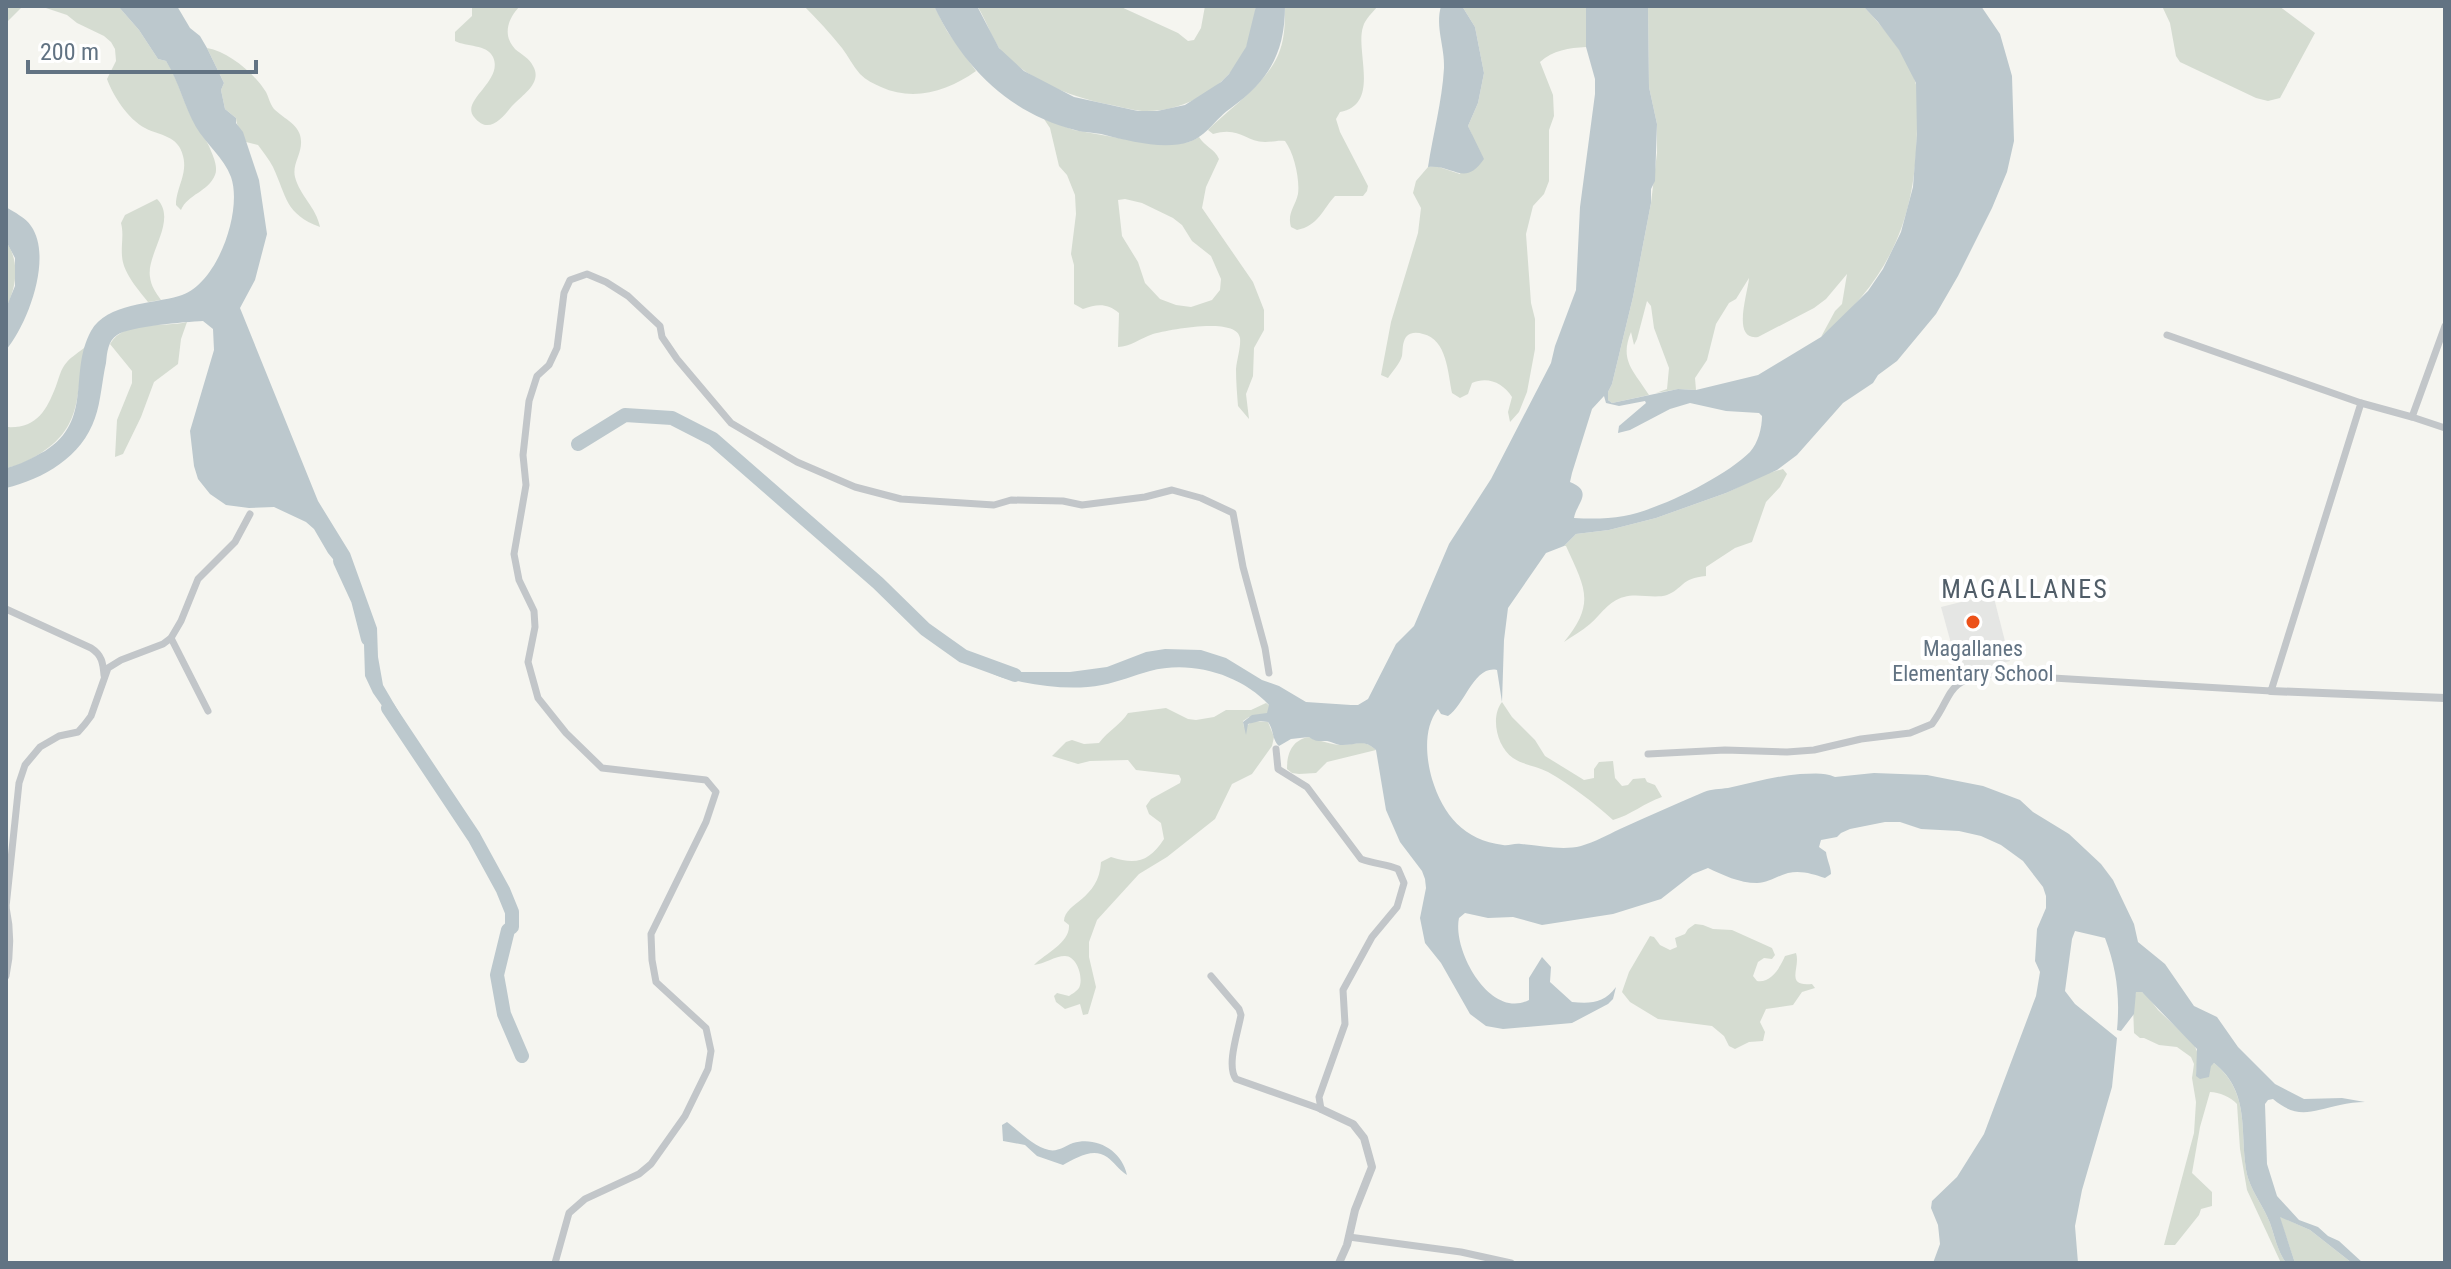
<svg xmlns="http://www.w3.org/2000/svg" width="2451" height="1269" viewBox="0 0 2451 1269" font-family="'Roboto Condensed',sans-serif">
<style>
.built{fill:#e5e6e4}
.green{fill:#d5dcd1;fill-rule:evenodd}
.water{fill:#bcc8cd;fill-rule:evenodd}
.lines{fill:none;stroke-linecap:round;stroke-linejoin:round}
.river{stroke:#bcc8cd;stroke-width:14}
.minor{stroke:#c2c6c9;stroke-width:7}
.tertiary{stroke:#c2c6c9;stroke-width:8}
.poi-dot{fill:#ec5119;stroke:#fff;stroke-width:3}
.labels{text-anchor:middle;stroke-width:8;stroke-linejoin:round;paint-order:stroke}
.poi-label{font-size:22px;fill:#627383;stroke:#fff}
.quarter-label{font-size:26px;letter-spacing:2px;fill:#505d68;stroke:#fff}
</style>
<rect width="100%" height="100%" fill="#f5f5f0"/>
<path class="built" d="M1993,594l17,67 -50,15 -19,-69z"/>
<g class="green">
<path d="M6,6h112l21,24 19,29 8,2c12,18 16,38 26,57 5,11 15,21 19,33 3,7 7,17 4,24 -7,17 -27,19 -34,35l-5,-5c0,-17 12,-31 7,-49 -5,-21 -23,-20 -38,-28 -17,-9 -32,-32 -38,-49l9,-18 -1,-12 -4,-7 -7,-6 -27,-13 -10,-8 -27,-9 -18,1 -16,16z"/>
<path d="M472,6h48c-12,12 -18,29 -5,43 6,5 15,10 18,17 10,17 -11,29 -21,40 -9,11 -23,30 -38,11 -14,-17 30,-36 19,-60 -6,-13 -27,-10 -38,-16v-9l17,-16z"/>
<path d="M804,6h130l13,25 29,40c-28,20 -62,31 -95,16 -7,-3 -15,-7 -21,-13 -7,-8 -12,-18 -18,-26 -12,-15 -25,-29 -38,-42z"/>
<path d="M977,6h142l59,27 10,8 6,-1 7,-12 4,-22h51c-2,14 -5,29 -10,42 -17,39 -62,65 -104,63 -11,-1 -24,-5 -36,-7 -36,-8 -70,-21 -98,-46 -15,-13 -20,-36 -31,-52z"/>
<path d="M1285,6h93c-5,6 -13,13 -15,21 -8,24 18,78 -23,85l-4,7 4,13 28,54 -1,5 -4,5h-28c-12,13 -17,30 -38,34l-6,-3c-4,-14 4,-20 7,-33 2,-15 -4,-41 -13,-53 -7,-1 -12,1 -20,1 -21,-1 -26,-16 -52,-8l-5,-4c22,-22 62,-49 72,-80 5,-13 5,-30 5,-44z"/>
<path d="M1462,6h124v41c-17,1 -33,3 -46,15l13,33 1,21 -5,14v51l-5,13 -11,12 -7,28 5,69 4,16v30l-8,43 -8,20 -9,10 -2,-10 4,-15c-9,-14 -24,-21 -40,-14l-4,11 -8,4 -8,-5c-4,-19 -5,-54 -29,-59 -6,-2 -13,-2 -17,3 -4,6 -3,13 -4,19 -2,7 -9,15 -14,22l-7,-3 10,-53 27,-89 3,-25 -8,-15 3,-12 12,-14 8,-1 24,8 12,-39 -4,-9 10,-23 6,-30 -9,-46z"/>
<path d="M1648,6h215c20,21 43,47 52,75 5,14 2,33 2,48 -1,90 -27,150 -96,208l14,-26 7,-7 5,-30 -21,25 -12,9 -56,29c-27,4 -10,-44 -9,-59l-13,21 -7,4 -13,21 -9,36 -12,18 1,12 -17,-1 -23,4 11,-4 2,-21 -15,-40 -3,-22 -4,-5 -10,38 -3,6 -3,-13c-12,29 3,39 18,63l-37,8 -4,-3v-8l4,-8 21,-87 18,-94 6,-50v-29l-8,-37z"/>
<path d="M2162,6h117l36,27 -35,65 -12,3 -12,-3 -76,-36 -4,-6 -6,-33z"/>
<path d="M207,48c22,4 47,25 59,44 3,6 4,12 8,17 10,10 27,16 27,32 1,13 -9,23 -6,36 5,19 21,30 25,50 -35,-13 -33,-30 -47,-60 -4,-8 -10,-15 -15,-22l-12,-3c-3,-8 -10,-16 -10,-24l-11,-9 -4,-19 3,-7z"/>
<path d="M1044,119l30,11 78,14h24l13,-2 10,-5c5,9 16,12 20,22l-13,28 -4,21 51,74 11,28v20l-10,18 -1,28 -7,18 3,25 -11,-13c-1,-12 -2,-25 -2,-37 1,-10 5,-22 4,-31 -3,-22 -73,-8 -87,-4 -12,4 -23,13 -35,13l1,-34c-12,-10 -22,-9 -36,-4l-9,-5v-39l-3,-11 5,-40 -1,-19 -8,-20 -8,-9 -9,-38zM1125,199l17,4 31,15 9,7 10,16 19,15 10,23 -1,11 -8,10 -21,7 -15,-2 -16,-6 -15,-16 -7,-21 -16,-26 -4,-36z"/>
<path d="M157,199c21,21 -11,55 -7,78 1,9 6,16 11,23l-13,2c-10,-13 -25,-29 -26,-46 -1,-12 2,-22 -1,-33l4,-8z"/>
<path d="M6,241c14,21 11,45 0,67z"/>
<path d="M187,322l-6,17 -3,25 -24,18 -13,35 -18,37 -8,3 2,-37 15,-37v-12l-22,-27c15,-25 53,-16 77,-22z"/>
<path d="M86,346c-12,44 0,78 -45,107 -11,7 -22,13 -35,15v-41c30,2 40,-15 50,-41 3,-8 5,-18 11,-24 5,-6 13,-10 19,-16z"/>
<path d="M1783,469l4,5 -7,13 -14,15 -14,40 -17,6 -29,19v9c-25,2 -23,13 -39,19 -13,4 -30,-2 -43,2 -16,4 -23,18 -34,27 -8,7 -18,12 -26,18 32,-39 21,-54 2,-96h-2l12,-12 33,-4 47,-12 70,-25 39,-19z"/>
<path d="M1502,702l10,15 23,23 10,16 39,24 10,-2v-9l5,-7 14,-1 2,17 7,8 6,-1 5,-6 12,-1 2,4 8,3 7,12c-18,6 -31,18 -49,23 -20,-18 -42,-35 -65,-48 -11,-6 -25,-7 -35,-14 -16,-11 -23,-41 -11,-56z"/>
<path d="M1266,703l4,3 -2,10 -19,1 -6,4 1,6 10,-6 14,1 6,15 -2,9 -20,28 -20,10 -17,35 -48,38 -28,17 -42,46 -8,22v15l7,30 -8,27 -5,1 -3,-11 -15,5 -9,-7 -2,-6 3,-3 12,3c3,-2 8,-5 10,-8 5,-10 -2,-32 -14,-32 -10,0 -21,8 -31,9 12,-12 36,-22 35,-40l-5,-4c1,-19 35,-21 37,-59l10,-5c25,8 38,5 53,-18l-3,-16 -12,-9 -3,-8 5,-7 29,-16 1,-4 -2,-4 -43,-5 -8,-10 -38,1 -12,3 -26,-8 14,-14 6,-2 12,4 15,-1c9,-12 22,-19 29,-30l38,-5 22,11 8,1 18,-3 12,-7h25z"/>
<path d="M1309,737c7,3 28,9 34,8 15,-1 21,-6 33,5l-49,12 -11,11 -17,1 -7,-1 -5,-4c0,-16 5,-29 22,-32z"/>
<path d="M1695,924l8,1 10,4 19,1 40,18 3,7 -3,4 -8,-1 -6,4 -5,14 4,5c15,2 23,-14 28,-25l11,-3c5,14 -12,34 16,31l3,4 -13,4 -9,13 -27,4 -6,13 5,10 -2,9 -14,1 -14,7 -6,-3 -5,-10 -12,-10 -54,-7 -28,-17 -8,-10 7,-20 21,-36 4,1 6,8 10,5 7,-3 -2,-9 10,-4 3,-5z"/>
<path d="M2136,992h6l6,5 10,13 36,34 4,10 -2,21 18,-12c39,32 24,72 34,115 5,16 16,29 22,45 5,14 7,27 16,40h-5l-34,-73 -7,-41 -3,-45c-6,-7 -18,-12 -27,-12l-10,35 -8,46 20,19v14l-11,3 -2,6 -24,30h-11l30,-112 2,-31 -4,-24 2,-14 -3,-7 -14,-10 -18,-2 -15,-7h-4l-6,-5 -1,-28z"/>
<path d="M2279,1216l31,14 42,33h-57z"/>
</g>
<g class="water">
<path d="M118,6h59l13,22 10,8 7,12 17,35 -3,7 4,19 11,9v5l7,9 16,48 8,54 -12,46 -15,28 78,193 32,52 27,75 1,29 5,28 24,41 -15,-6 -19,-27 -8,-17 -2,-63 -3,-13 -14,-25 -18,-22 -14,-24 -8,-7 -32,-15 -25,1 -23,-3 -16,-11 -12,-15 -4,-13 -4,-35 24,-81 -1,-21 -10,-8c-19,1 -72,5 -86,14 -9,6 -10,17 -11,28 -4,17 -5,38 -11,55 -13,39 -52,61 -89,70v-20c14,-3 26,-10 39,-17 49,-31 23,-78 46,-120 16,-28 61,-27 88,-35 38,-10 64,-85 52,-119 -7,-19 -25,-33 -35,-50 -12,-21 -17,-45 -30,-66l-8,-2 -19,-29z"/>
<path d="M934,6h43l22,42 25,23 50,26 64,14h19l28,-6 36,-23 8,-8 17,-27 10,-41h29c0,46 -16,75 -54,102 -15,10 -24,28 -42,34 -25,8 -60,-1 -84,-7 -10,-3 -20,-2 -30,-5 -66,-17 -112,-63 -141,-124z"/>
<path d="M1441,6h21l13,21 9,46 -6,30 -10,23 16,33c-20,29 -30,5 -56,8 5,-33 14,-65 16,-99 1,-21 -9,-41 -3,-62z"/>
<path d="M1586,6h62l1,81 8,37 -2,57 -4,8v14l-18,94 -21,87 -4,8v8l4,3 66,-14 18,1 62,-15 63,-38 47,-46 15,-22 18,-37 12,-45 4,-53 -1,-51 -17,-33 -21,-28 -15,-16h118l19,28 12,42 2,65 -7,31 -15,36 -34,68 -22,38 -39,47 -19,14 -5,8 -30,20 -46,52 -20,15 -51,23 -70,25 -47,12 -33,4 -12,12 -18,7 -38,55 -4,32 -2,62 -5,-32c-23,-5 -32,35 -49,46l-7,-2 -3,-5c-15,19 -12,49 -6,70 11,36 32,61 71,66 6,1 11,-2 18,-1 19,1 40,7 60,2 14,-4 26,-11 39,-17 28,-13 56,-25 84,-37 7,-3 16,-3 24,-4 24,-5 47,-12 72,-14 12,0 24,-2 35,3l39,-4 53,2 56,11 37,14 13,12 36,22 32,30 12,16 21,44 4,18 27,22 29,42 23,11 21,30 37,37 29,15 38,-1 23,4c-8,0 -17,1 -25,3 -29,6 -42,15 -67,-6l-5,1 -3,4 2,60 10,32 22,24 19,7 10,9 11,5 24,22h-11l-42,-33 -30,-13 15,46h-9c-9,-13 -11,-26 -16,-40 -6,-16 -17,-29 -22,-45 -10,-42 5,-84 -34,-115l-3,3 -2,11 -9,2 -4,-3 1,-27 -55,-57h-6l-2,22 -13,17 -4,-1c3,-33 0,-60 -12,-92l-30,-7 -3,8 -7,52 10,13 42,34 -5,49 -30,103 -7,36 3,37h-145l7,-19 -2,-19 -7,-17 1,-7 25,-24 27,-43 52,-138 4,-24 -5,-11 2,-32 9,-21v-12l-3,-9 -20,-26 -22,-16 -20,-9 -22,-5 -38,-2 -21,-7h-15l-35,7 -9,4 -4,4 -16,3 -2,7 7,5c1,8 5,15 5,22l-6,4c-12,-4 -24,-8 -37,-5 -11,3 -20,10 -31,10 -18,0 -34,-8 -49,-15l-15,6 -32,25 -48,15 -71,11 -29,-8 -25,1 -23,-5 -6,5c-7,32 31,102 70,82v-22l13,-21 9,10 -1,15 22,20c19,2 32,1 44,-15l-3,12 -5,5 -36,19 -69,6 -17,-3 -16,-12 -29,-51 -16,-20 -5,-25 6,-30 -1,-9 -3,-8 -22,-29 -14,-32 -10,-60c-13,-12 -21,-4 -36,-5 -6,-1 -7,-3 -13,-4 -8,0 -11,1 -18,-4l-18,2 -12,7c-7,-6 -5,-16 -11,-24l-8,-1 -12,3 -2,11 -3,-13 9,-7 15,-2 2,-8c-29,-31 -78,-45 -119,-34 -16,4 -31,11 -48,14 -26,5 -54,2 -80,-3 -15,-3 -28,-5 -39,-15l30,5h57l37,-5 39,-15 19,-3 36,1 25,8 36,22 17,6 27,16 45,3h7l10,-6 28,-55 18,-18 35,-82 42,-65 60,-116 4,-17 21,-56 4,-83 15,-113v-15l-9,-32zM1604,396l2,7 13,3 26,-5 1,2 -27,23 -1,7 12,-3 40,-21 20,-6 36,8 33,2 3,3c0,12 -4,27 -12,36 -25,25 -92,58 -126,64 -17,3 -33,3 -50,2 3,-16 20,-26 -4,-36l2,-9 20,-64z"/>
<path d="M6,207c8,5 20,11 25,19 22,31 -3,98 -25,124v-42l9,-22v-28l-9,-17z"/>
<path d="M1007,1122c12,9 27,25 42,28 9,2 16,-4 24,-7 24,-7 49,8 54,32 -8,-5 -13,-13 -20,-18 -14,-10 -31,1 -44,8l-26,-9 -12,-11 -22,-4 -1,-16z"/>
</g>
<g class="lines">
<g class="river">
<path d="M578,444l47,-29 47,3 41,21 165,144 47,46 38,27 52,19"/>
<path d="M340,561l18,39 10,39"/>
<path d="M388,708l86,129 29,53 9,22v15l-4,3 -11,45 7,39 18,42"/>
</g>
<g class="minor">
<path d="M2167,335l194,68"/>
<path d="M2412,417l33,11"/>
<path d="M6,609l85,39c11,7 12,15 13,27"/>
<path d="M171,638l37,73"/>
<path d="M1276,749l2,20 29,18 54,72c13,5 25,5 37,10l6,14 -7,24 -25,30 -29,53 2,34 -26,73 2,12"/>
<path d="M1648,754l77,-4 62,2 27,-2 47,-11 49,-6 22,-9c22,-30 12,-42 56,-50l283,17 90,-288 51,14 33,-91"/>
<path d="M6,907l13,-124 6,-18 15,-18 19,-11 19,-4 7,-8 6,-8 17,-48 13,-8 42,-16 8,-6 10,-17 17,-42 37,-37 15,-28"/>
<path d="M6,907c5,23 5,46 0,69"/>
<path d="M1211,976l28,33 2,6c-3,17 -15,51 -5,64l85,30"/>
<path d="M1349,1237l112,15 50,11"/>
<path d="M555,1263l14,-50 16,-14 54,-25 12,-10 34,-48 23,-47 3,-18 -5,-23 -50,-46 -4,-22 -1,-26 55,-112 10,-30 -10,-12 -104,-12 -36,-35 -28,-35 -10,-36 7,-35 -1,-16 -15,-31 -5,-26 12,-69 -3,-30 6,-54 8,-25 12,-11 8,-17 7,-55 6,-13 17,-6 19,8 22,14 32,30 2,11 15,22 54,64 66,39 58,25 46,12 93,6 17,-5 52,1 19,4 63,-8 27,-7 29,8 32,15 10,54 22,81 4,25"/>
</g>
<g class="tertiary">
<path d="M2271,691l174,7"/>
<path d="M1321,1109l32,15 11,14 8,29 -17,43 -8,35 -8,18"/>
</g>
</g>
<circle class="poi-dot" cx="1973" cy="622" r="8"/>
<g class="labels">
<g class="poi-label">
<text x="1973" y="656">Magallanes<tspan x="1973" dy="25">Elementary School</tspan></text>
</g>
<g class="quarter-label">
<text x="2025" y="598">MAGALLANES</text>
</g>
</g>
<rect width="2451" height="1269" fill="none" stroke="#627383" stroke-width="16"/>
<path d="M28 60v12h228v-12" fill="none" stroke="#627383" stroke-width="4"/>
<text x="40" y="60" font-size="24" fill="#627383" stroke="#ffffff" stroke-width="6" paint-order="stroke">200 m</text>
</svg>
